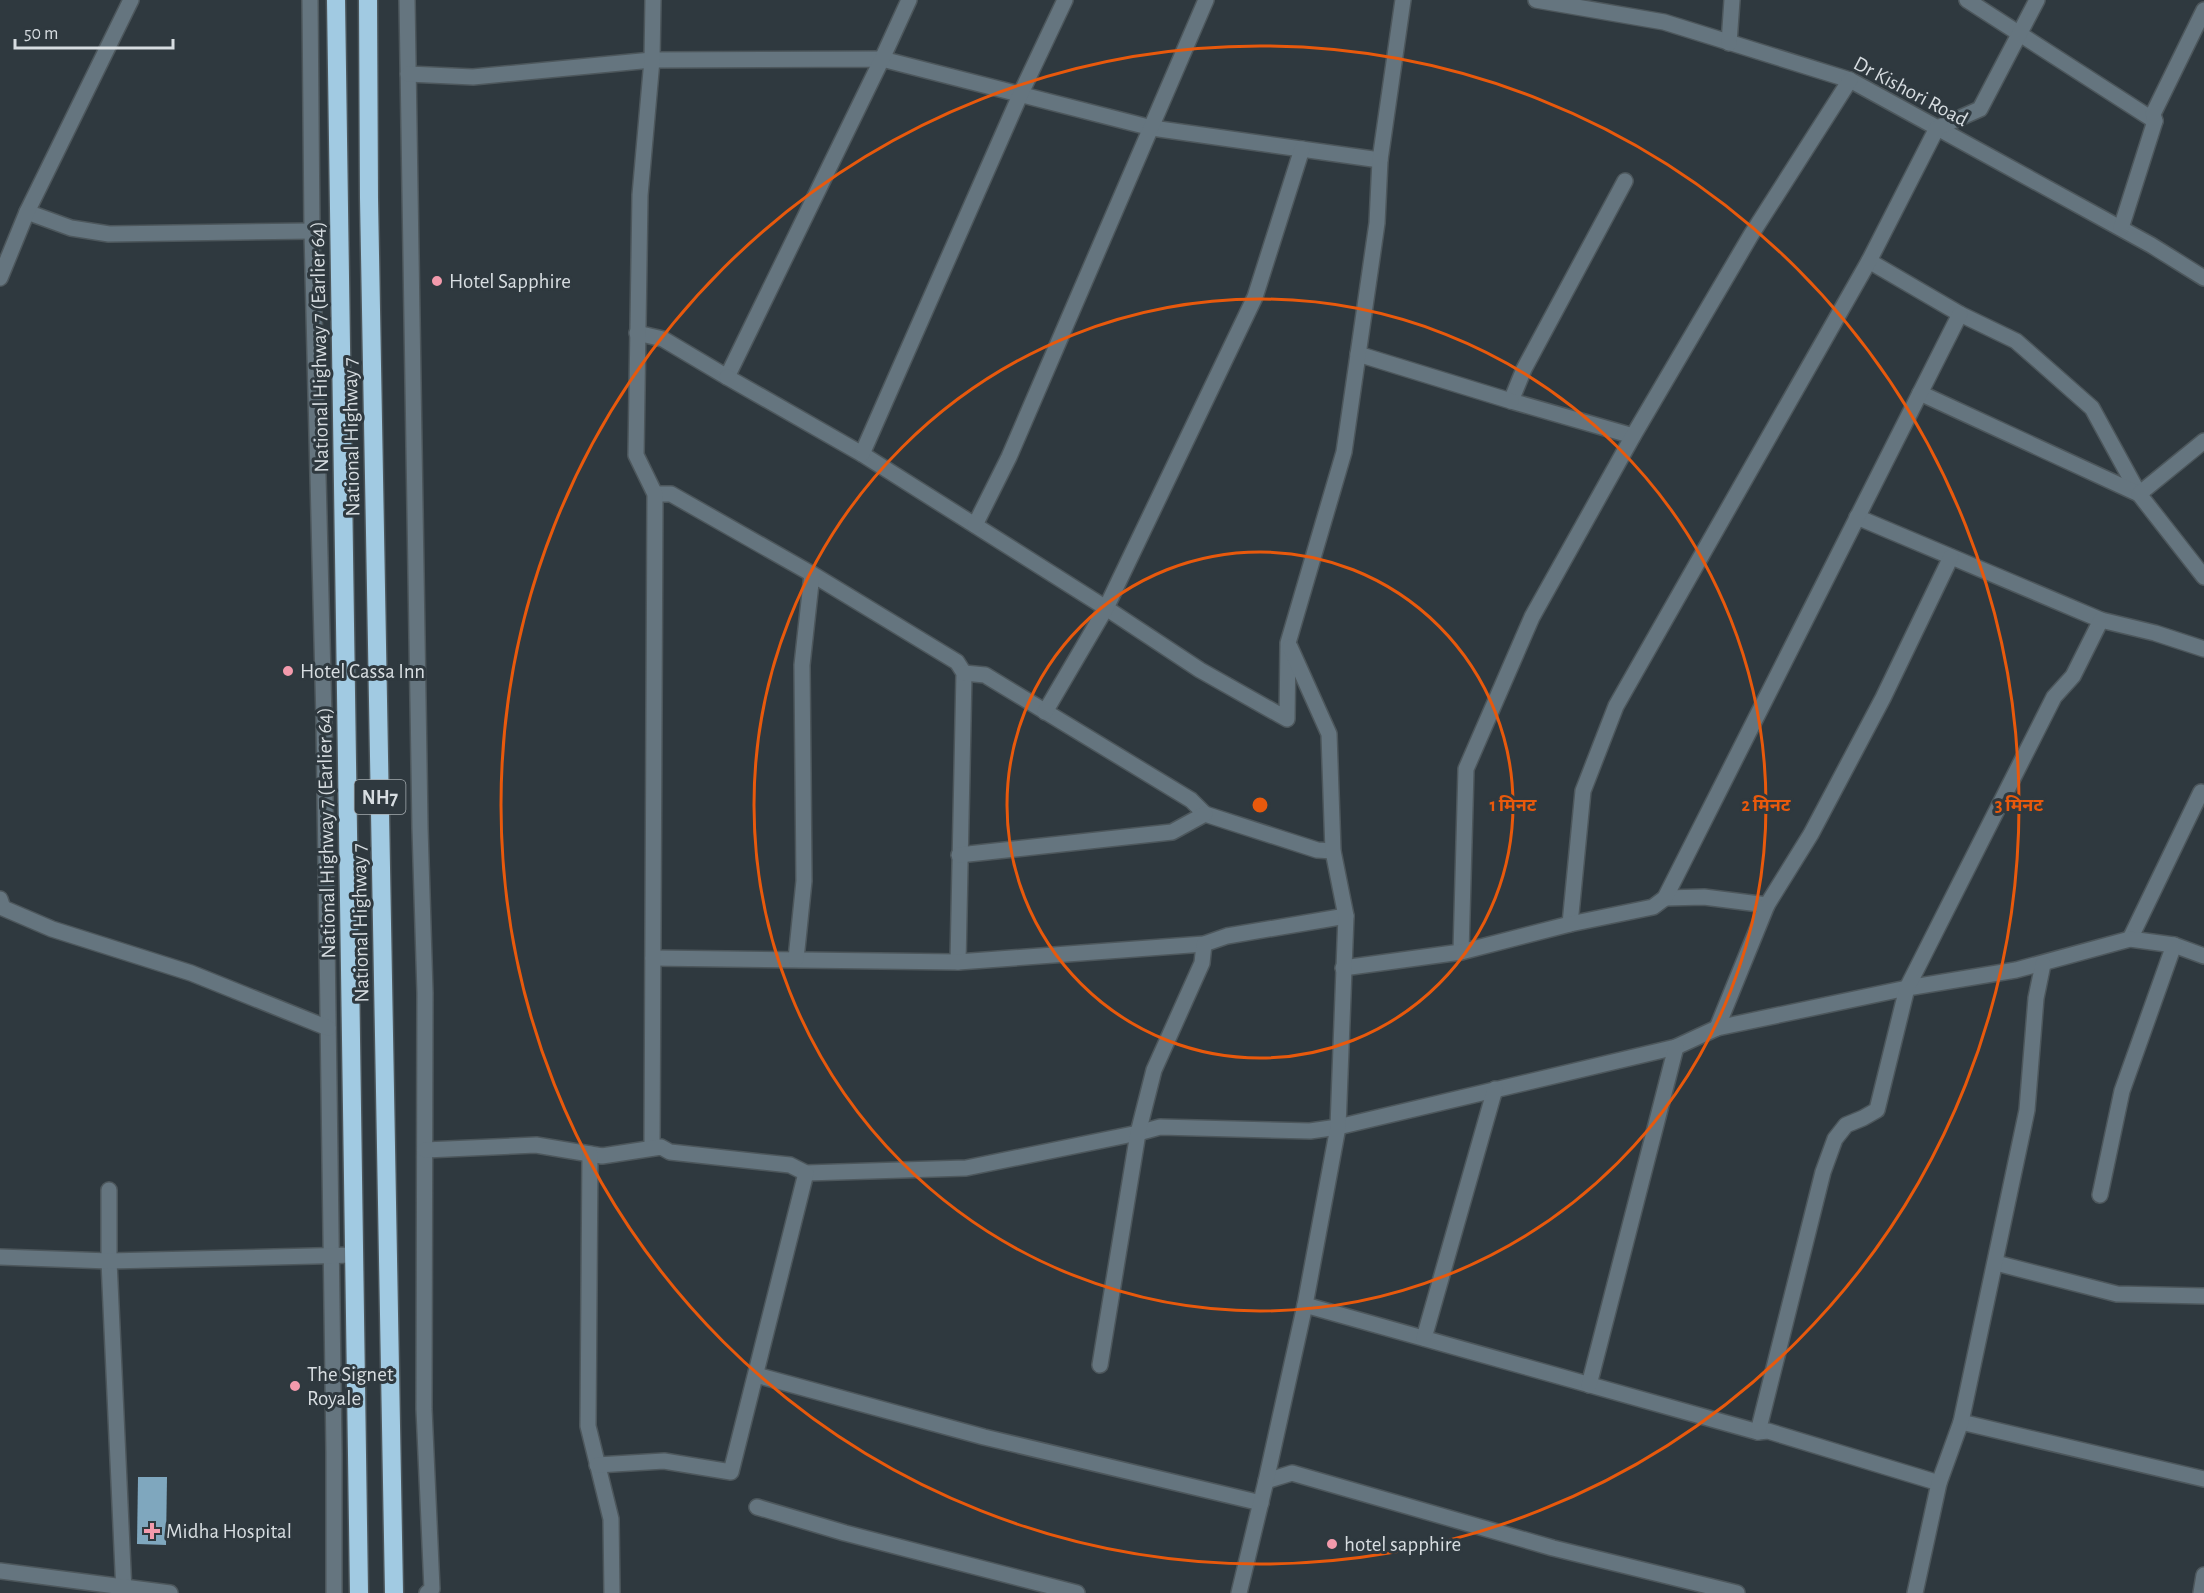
<svg xmlns="http://www.w3.org/2000/svg" width="2204" height="1593" viewBox="0 0 2204 1593" font-family="'Alegreya Sans','Noto Sans Devanagari',sans-serif">
<style>
.building{fill:#7fa7be}
.lines{fill:none;stroke-linecap:round;stroke-linejoin:round}
.minor-casing{stroke:#4d575c;stroke-width:18}
.highway-casing{stroke:#4d575c;stroke-width:21}
.minor{stroke:#65757f;stroke-width:15}
.highway{stroke:#a1cae2;stroke-width:18}
.ring{fill:none;stroke:#e8590c;stroke-width:3}
.poi-dot{fill:#f39aac;stroke:#2f393f;stroke-width:2}
.labels{text-anchor:middle;stroke-width:6;stroke-linejoin:round;paint-order:stroke}
.shield{fill:#2f393f;stroke:#a5acb0;stroke-width:1.5}
.shield-label{font-size:20px;font-weight:bold;fill:#d7dde1}
.street-label{font-size:21px;fill:#d7dde1;stroke:#2f393f}
.poi-label{font-size:21px;fill:#d7dde1;stroke:#2f393f;text-anchor:start}
.centre{fill:#e8590c;stroke:#2f393f;stroke-width:3}
.ring-label{font-size:18px;text-anchor:middle;font-weight:bold;fill:#e8590c;stroke:#2f393f;stroke-width:6;stroke-linejoin:round;paint-order:stroke}
</style>
<rect width="100%" height="100%" fill="#2f393f"/>
<path class="building" d="M138,1477h29l-1,68 -29,-1z"/>
<g class="lines">
<g class="minor-casing">
<g id="minor">
<path d="M310,0l2,231 12,490 10,732v140"/>
<path d="M407,0l13,828 5,165 -1,416 8,180 -5,4"/>
<path d="M1536,0l128,22 186,58 301,165 53,33"/>
<path d="M1967,0l188,121"/>
<path d="M1729,43l3,-43"/>
<path d="M408,74l65,3 179,-17 230,-1 270,69 228,32"/>
<path d="M1625,181l-101,188 -13,32 122,35"/>
<path d="M27,212l44,16 38,6 203,-3"/>
<path d="M2121,228l34,-107 -2,-7 51,-104"/>
<path d="M1869,261l91,53 56,27 76,67 47,86"/>
<path d="M0,278l27,-66 104,-212"/>
<path d="M637,333l26,6 64,38 155,-318 27,-59"/>
<path d="M1358,354l153,47"/>
<path d="M727,377l135,77 244,154 94,62 87,49 1,-76 56,-191 33,-229 3,-63 23,-160"/>
<path d="M1920,393l219,101"/>
<path d="M2204,441l-65,53 65,83"/>
<path d="M862,454l159,-361 44,-93"/>
<path d="M655,494h16l141,80 145,88 7,11 -6,289"/>
<path d="M1857,517l244,103"/>
<path d="M975,525l34,-68 197,-457"/>
<path d="M964,673l21,2 206,125 14,14 112,36 16,1"/>
<path d="M1045,712l61,-104 149,-311 47,-148"/>
<path d="M959,855l213,-23 33,-18"/>
<path d="M1665,898l39,-1 63,8"/>
<path d="M0,899l3,9 49,21 139,44 137,55"/>
<path d="M1570,924l13,-133 33,-85 253,-445 68,-133 43,-19 57,-109"/>
<path d="M2130,939l71,-147"/>
<path d="M2174,945l30,11"/>
<path d="M1461,952l5,-183 66,-152 101,-181 118,-201 99,-155"/>
<path d="M653,958l305,4 246,-18 23,-8 119,-20"/>
<path d="M796,959l8,-78 -2,-216 10,-91"/>
<path d="M1343,968l118,-16 109,-28 83,-17 12,-9 295,-584"/>
<path d="M1717,1028l50,-123 44,-71 72,-136 68,-141"/>
<path d="M652,1148l3,-654 -19,-39 4,-260 12,-135 1,-60"/>
<path d="M425,1150l111,-5 66,11 59,-9 9,5 120,13 16,8 160,-5 172,-35 22,-6 150,4 28,-4 338,-80 41,-19 190,-40 109,-18 114,-31 44,6 -52,146 -22,104"/>
<path d="M590,1154l-2,272 23,93 1,74"/>
<path d="M109,1190v71l15,332"/>
<path d="M0,1257l109,4 245,-6"/>
<path d="M1996,1263l121,31 86,2"/>
<path d="M1305,1305l453,127 10,-1 171,52"/>
<path d="M1424,1338l71,-249"/>
<path d="M1100,1365l38,-232 16,-63 48,-107 2,-19"/>
<path d="M756,1375l228,62 277,66"/>
<path d="M1589,1385l87,-338"/>
<path d="M1961,1422l243,57"/>
<path d="M1758,1432l65,-260 12,-33 11,-14 17,-7 14,-8 30,-122 147,-291 19,-21 28,-56 54,13 49,16"/>
<path d="M597,1465l67,-4 67,11 75,-299"/>
<path d="M1266,1481l26,-8 261,75 184,45"/>
<path d="M757,1507l88,26 232,60"/>
<path d="M0,1571l170,22"/>
<path d="M1239,1593l27,-112 39,-176 33,-178 8,-211 -13,-65 -4,-117 -39,-87"/>
<path d="M1915,1593l24,-110 22,-61 66,-312 9,-112 7,-34"/>
<path d="M2201,1593l3,-18"/>
</g>
</g>
<g class="highway-casing">
<g id="highway">
<path d="M336,0l23,1593"/>
<path d="M368,0l1,198 25,1395"/>
</g>
</g>
<use href="#minor" class="minor"/>
<use href="#highway" class="highway"/>
</g>
<g class="ring">
<circle cx="1260" cy="805" r="253"/>
<circle cx="1260" cy="805" r="506"/>
<circle cx="1260" cy="805" r="759"/>
</g>
<g class="poi-dot">
<circle cx="437" cy="281" r="6"/>
<circle cx="288" cy="671" r="6"/>
<circle cx="295" cy="1386" r="6"/>
<path d="M149 1522h6v6h6v6h-6v6h-6v-6h-6v-6h6z"/>
<circle cx="1332" cy="1544" r="6"/>
</g>
<g class="labels">
<rect class="shield" x="354.5" y="780" width="51" height="34" rx="4.5"/>
<g class="shield-label">
<text x="380" y="804">NH7</text>
</g>
<g class="street-label">
<text transform="translate(1911 91) rotate(28)" y="7">Dr Kishori Road</text>
<text transform="translate(319 347) rotate(-91)" y="7">National Highway 7 (Earlier 64)</text>
<text transform="translate(351 437) rotate(-91)" y="7">National Highway 7</text>
<text transform="translate(326 833) rotate(-91)" y="7">National Highway 7 (Earlier 64)</text>
<text transform="translate(360 923) rotate(-91)" y="7">National Highway 7</text>
</g>
<g class="poi-label">
<text x="449" y="288">Hotel Sapphire</text>
<text x="300" y="678">Hotel Cassa Inn</text>
<text x="307" y="1381">The Signet<tspan x="307" dy="24">Royale</tspan></text>
<text x="166" y="1538">Midha Hospital</text>
<text x="1344" y="1551">hotel sapphire</text>
</g>
</g>
<circle cx="1260" cy="805" r="9" class="centre"/>
<g class="ring-label">
<text x="1513" y="811">1 मिनट</text>
<text x="1766" y="811">2 मिनट</text>
<text x="2019" y="811">3 मिनट</text>
</g>
<path d="M15 39v9h158v-9" fill="none" stroke="#d7dde1" stroke-width="3"/>
<text x="24" y="39" font-size="18" fill="#d7dde1" stroke="#2f393f" stroke-width="4.5" paint-order="stroke">50 m</text>
</svg>
